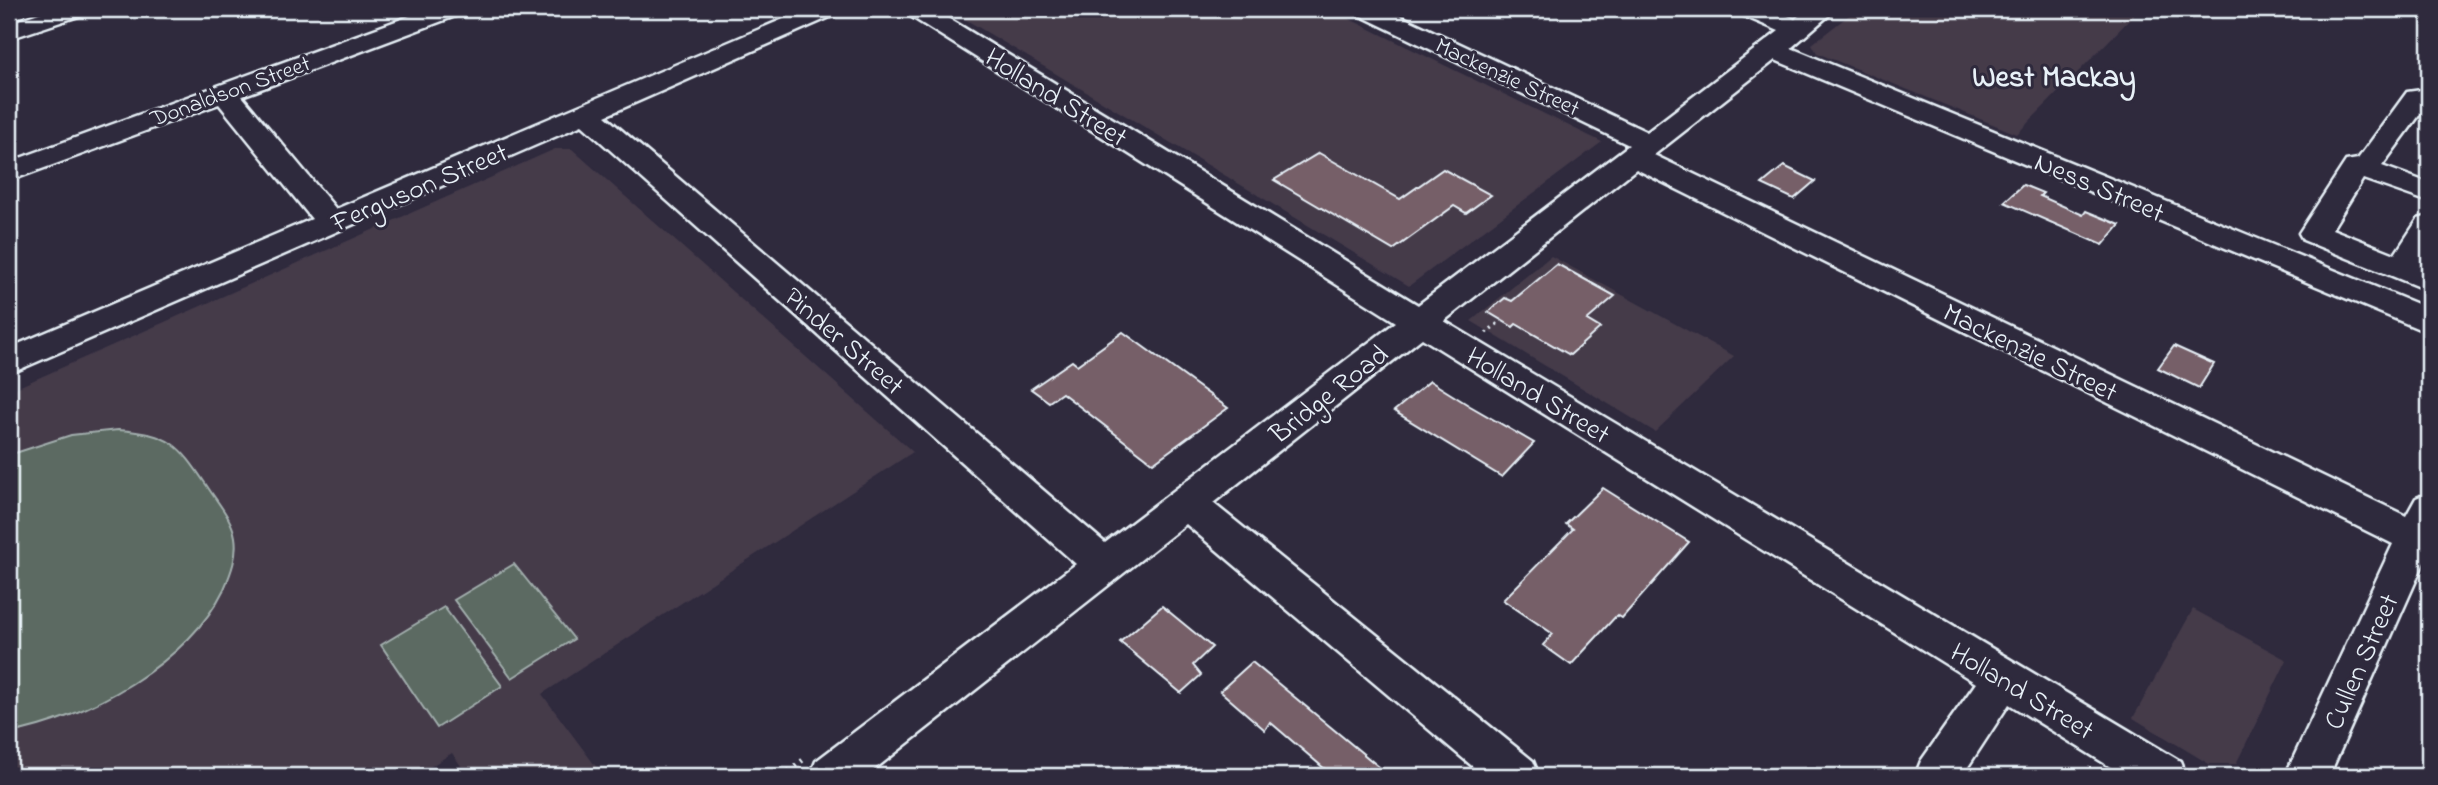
<svg xmlns="http://www.w3.org/2000/svg" width="2438" height="785" viewBox="0 0 2438 785" font-family="'Indie Flower',sans-serif">
<style>
.built{fill:#443a4a}
.green{fill:#5b6b62;stroke:#a2aead;stroke-width:2}
.building{fill:#765e68;stroke:#e8f1f8;stroke-width:2}
.lines{fill:none;stroke-linecap:round;stroke-linejoin:round}
.minor-casing{stroke:#e8f1f8;stroke-width:5}
.path-far1{stroke:#e8f1f8;stroke-width:3.5;stroke-dasharray:2 4.5;stroke-linecap:butt}
.path{stroke:#e8f1f8;stroke-width:5;stroke-dasharray:2 6;stroke-linecap:butt}
.minor{fill:#2f2a3d;fill-rule:evenodd}
.labels{text-anchor:middle;stroke-width:6;stroke-linejoin:round;paint-order:stroke}
.far-street-label{font-size:23px;fill:#e8f1f8;stroke:#2f2a3d}
.street-label{font-size:28px;fill:#e8f1f8;stroke:#2f2a3d}
.far-district-label{font-size:30px;font-weight:bold;fill:#e8f1f8;stroke:#2f2a3d}
</style>
<rect width="100%" height="100%" fill="#2f2a3d"/>
<filter id="ink" filterUnits="userSpaceOnUse"><feTurbulence type="fractalNoise" baseFrequency=".0143" numOctaves="2"/><feDisplacementMap in="SourceGraphic" scale="14" xChannelSelector="R" yChannelSelector="G"/><feConvolveMatrix kernelMatrix="1 2 1 2 8 2 1 2 1" color-interpolation-filters="sRGB"/></filter>
<g filter="url(#ink)">
<g class="built">
<path d="M948,9h381l273,133 -193,144z"/>
<path d="M1857,9h283l-123,125 -200,-81 -5,-9z"/>
<path d="M555,149h17l341,303 -371,242 61,82h-135l-16,-23 -36,23h-407v-385z"/>
<path d="M1551,256l183,100 -79,76 -184,-111z"/>
<path d="M2193,609l94,51 -51,104h-27l-76,-46z"/>
</g>
<g class="green">
<path d="M118,430c53,4 61,14 89,56 10,16 25,32 28,51 3,18 -4,36 -11,52 -36,74 -137,130 -215,144v-278l62,-20z"/>
<path d="M514,564l60,75 -62,39 -58,-78z"/>
<path d="M444,607l58,79 -65,42 -56,-83z"/>
</g>
<g class="building">
<path d="M1319,153l81,46 43,-30 48,26 -25,18 -12,-7 -61,44 -119,-70z"/>
<path d="M1784,166l31,15 -21,18 -32,-15z"/>
<path d="M2023,185l20,8 -3,3 43,19 3,-4 34,14 -17,20 -99,-43z"/>
<path d="M1557,264l58,32 -28,24 13,8 -30,27 -54,-31 -3,3 -25,-15 17,-14 7,3z"/>
<path d="M1123,332l105,76 -75,55 -91,-70 -13,9 -18,-13 41,-28 5,4z"/>
<path d="M2174,346l40,18 -15,24 -41,-20z"/>
<path d="M1430,381l40,25 64,37 -32,34 -108,-66z"/>
<path d="M1603,488l86,54 -67,76 -5,-3 -46,50 -28,-20 10,-11 -50,-34 70,-71 -7,-5z"/>
<path d="M1162,606l50,41 -19,18 8,10 -20,18 -61,-51z"/>
<path d="M1252,662l138,114h-57l-63,-54 -5,8 -45,-39z"/>
</g>
<g class="lines">
<g class="minor-casing">
<g id="minor">
<path d="M51,9h38l-4,5 -76,25v-16z"/>
<path d="M429,9h36l-4,5 -219,82 94,113 471,-200h33l-3,5 -232,102 500,427 291,-221 -489,-308 -3,-5h29l485,296 211,-160 -272,-131 -3,-5h32l261,123 132,-101 -40,-17 -3,-5h34l25,10 13,-10h28l-45,39 638,261v24l-654,-273 -121,95 752,361 10,-18 13,-5v66l-3,-1 -97,218h-44l108,-232 -757,-375 -192,152 736,440 6,15h-61l-116,-72 -47,72h-47l6,-15 55,-78 -554,-345 -209,165 320,258 6,15h-55l-298,-252 -320,252h-56l6,-15 260,-197 -494,-439 -573,249v-26l303,-129 -93,-115 -210,77v-19z"/>
<path d="M2429,89v16l-3,1 -44,60 47,17v19l-66,-23 -31,50 63,25 23,-35 11,-3v35l-8,14 8,3v23l-126,-51 -4,-7 47,-72 12,-2 49,-67z"/>
</g>
</g>
<path class="path-far1" d="M1486,333l16,-13"/>
<path class="path" d="M782,776l21,-16"/>
<use href="#minor" class="minor"/>
</g>
</g>
<g class="labels">
<g class="far-street-label">
<text transform="translate(1508 76) rotate(25)" y="8">Mackenzie Street</text>
<text transform="translate(230 90) rotate(-20)" y="8">Donaldson Street</text>
</g>
<g class="street-label">
<text transform="translate(1057 96) rotate(32)" y="10">Holland Street</text>
<text transform="translate(419 186) rotate(-23)" y="10">Ferguson Street</text>
<text transform="translate(2100 186) rotate(23)" y="10">Ness Street</text>
<text transform="translate(845 340) rotate(41)" y="10">Pinder Street</text>
<text transform="translate(2031 351) rotate(26)" y="10">Mackenzie Street</text>
<text transform="translate(1328 393) rotate(-38)" y="10">Bridge Road</text>
<text transform="translate(1539 394) rotate(31)" y="10">Holland Street</text>
<text transform="translate(2360 661) rotate(-66)" y="10">Cullen Street</text>
<text transform="translate(2023 690) rotate(31)" y="10">Holland Street</text>
</g>
<g class="far-district-label">
<text x="2054" y="86">West Mackay</text>
</g>
</g>
<rect width="2438" height="785" fill="none" stroke="#2f2a3d" stroke-width="35"/>
<rect x="18" y="18" width="2403" height="750" fill="none" stroke="#e8f1f8" stroke-width="2.5" filter="url(#ink)"/>
</svg>
